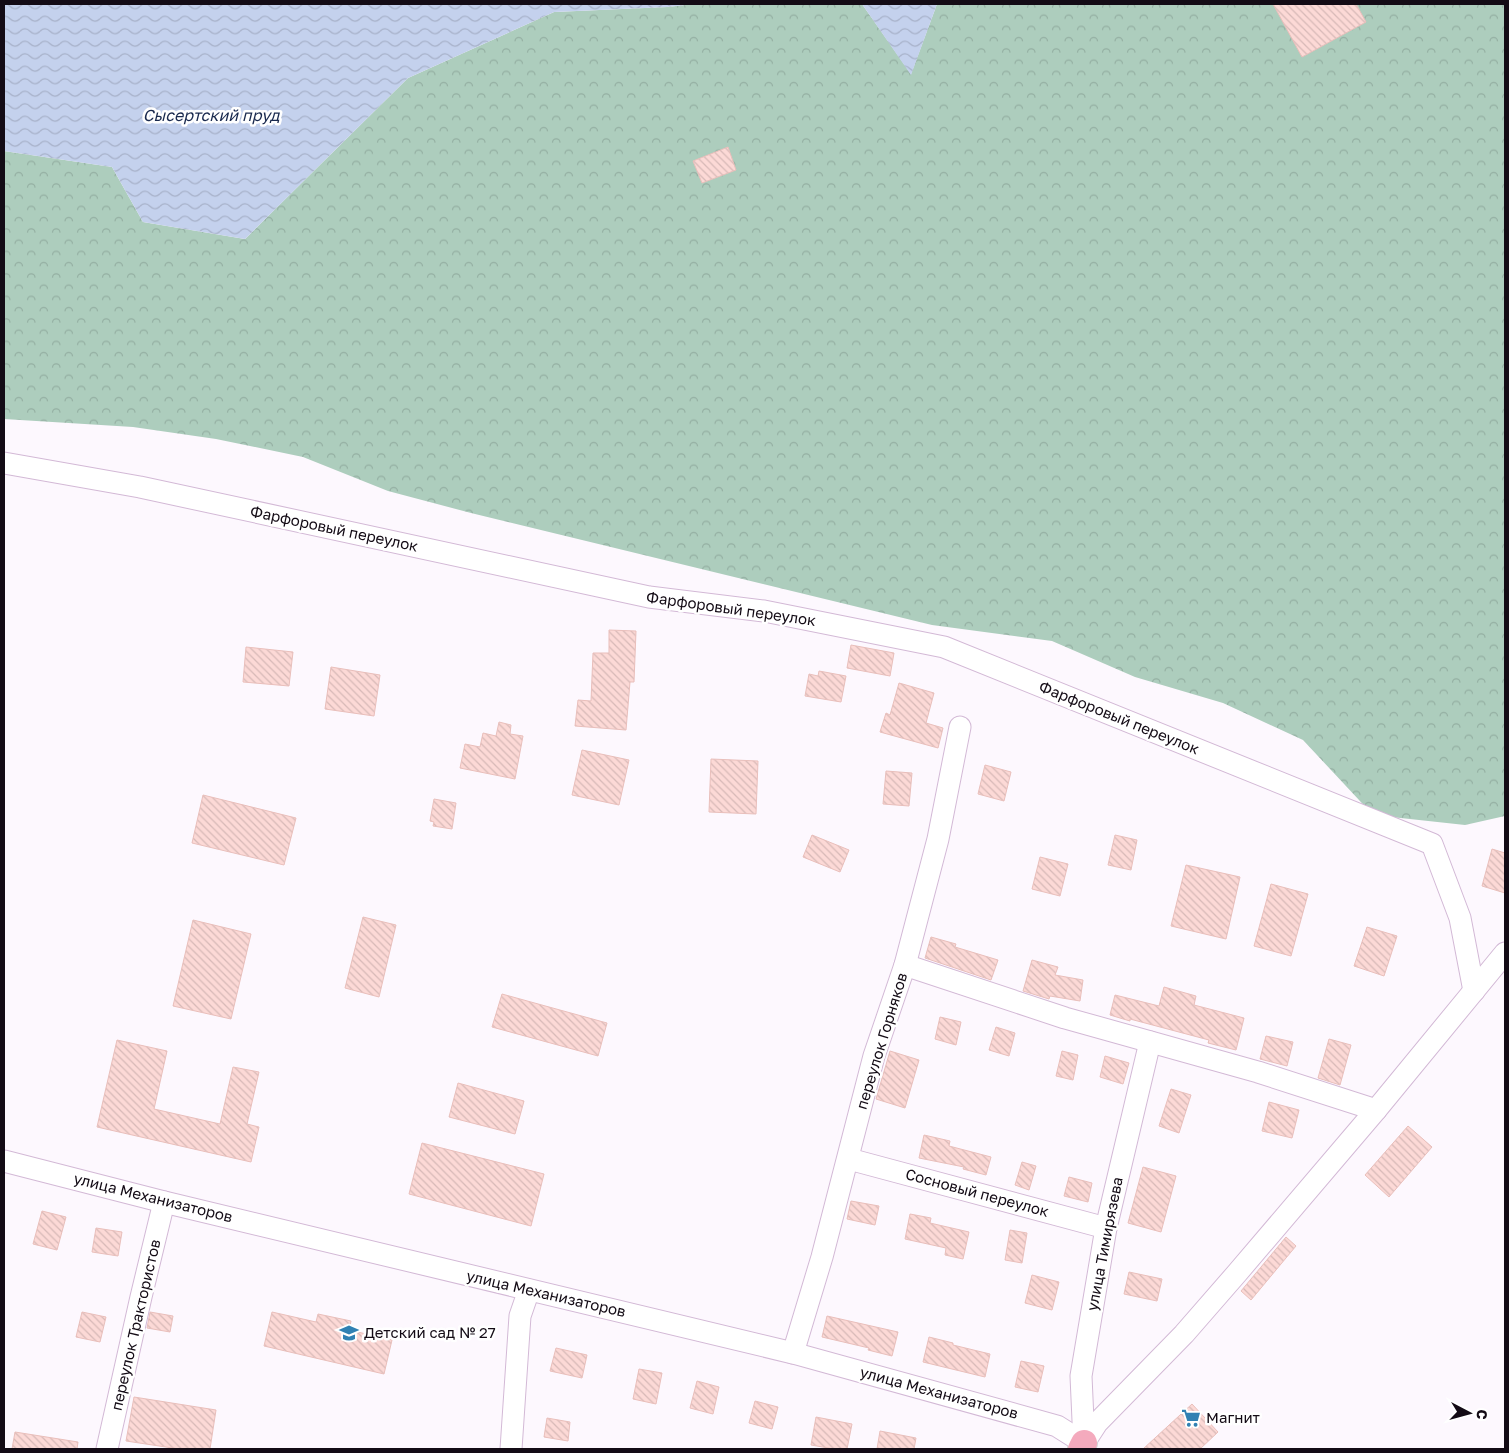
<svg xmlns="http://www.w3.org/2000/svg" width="1509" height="1453" viewBox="0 0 1509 1453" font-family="'Golos Text',sans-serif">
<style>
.forest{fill:url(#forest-crowns)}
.water{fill:url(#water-waves)}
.building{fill:url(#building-back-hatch);stroke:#e9bfbb}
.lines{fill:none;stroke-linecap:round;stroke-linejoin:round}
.minor-casing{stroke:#d3b9d6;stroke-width:23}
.major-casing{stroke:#d5d3d5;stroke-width:28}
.minor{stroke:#fff;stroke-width:21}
.major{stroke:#f4aabd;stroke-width:26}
.labels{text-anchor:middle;stroke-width:5;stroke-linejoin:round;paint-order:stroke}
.street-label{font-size:15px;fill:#130b15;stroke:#fff}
.poi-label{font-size:15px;fill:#130b15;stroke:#fff;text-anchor:start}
.water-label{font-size:16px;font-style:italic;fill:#19294e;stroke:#fff}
</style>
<defs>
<pattern id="forest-crowns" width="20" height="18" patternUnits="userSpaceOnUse" patternTransform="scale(1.25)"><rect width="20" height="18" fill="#adcdbd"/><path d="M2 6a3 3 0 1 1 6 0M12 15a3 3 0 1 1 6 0" fill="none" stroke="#94afa2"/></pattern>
<pattern id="water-waves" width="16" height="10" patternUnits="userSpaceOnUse" patternTransform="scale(1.25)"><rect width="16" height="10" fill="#c4d1ed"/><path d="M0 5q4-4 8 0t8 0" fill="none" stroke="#a8b2ca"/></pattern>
<pattern id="building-back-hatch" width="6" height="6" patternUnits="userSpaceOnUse" patternTransform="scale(1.25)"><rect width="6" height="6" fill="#fcd9d6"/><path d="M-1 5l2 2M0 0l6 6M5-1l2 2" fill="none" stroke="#d7b9b7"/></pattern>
</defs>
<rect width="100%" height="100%" fill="#fdf8fe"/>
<path class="forest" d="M694,4h168l49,70 26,-70h568v812l-40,9 -92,-10 -70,-75 -80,-37 -88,-26 -83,-36 -120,-16 -461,-112 -83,-22 -85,-34 -87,-18 -83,-12 -129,-8v-268l108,16 31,55 102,17 163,-161 146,-66 113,-5z"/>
<g class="water">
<path d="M4,4h690l-27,3 -113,5 -146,66 -163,161 -102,-17 -31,-55 -108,-16z"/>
<path d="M862,4h75l-26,71z"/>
</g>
<g class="building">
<path d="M1273,4h83l10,18 -64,35z"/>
<path d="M728,147l8,23 -34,13 -9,-22z"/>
<path d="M609,630l27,1 -2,51h-4l-4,48 -51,-4 3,-26 13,1 2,-48h16z"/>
<path d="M851,645l43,8 -4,23 -43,-8z"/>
<path d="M246,647l47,5 -4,34 -46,-4z"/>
<path d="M331,667l49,8 -6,41 -49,-7z"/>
<path d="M819,671l27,5 -5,26 -36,-6 4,-22 9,2z"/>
<path d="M899,683l35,10 -8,30 17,5 -5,20 -58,-16 6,-19 4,2z"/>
<path d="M499,722l12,3 -1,9 13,2 -8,43 -55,-11 5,-24 15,3 3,-14 13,3z"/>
<path d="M582,750l47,10 -10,45 -47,-10z"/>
<path d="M711,759l47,2 -2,53 -47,-2z"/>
<path d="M985,765l26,7 -7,29 -26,-7z"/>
<path d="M886,771l26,2 -3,33 -26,-2z"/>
<path d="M203,795l93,23 -12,47 -92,-22z"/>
<path d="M434,799l22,4 -4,26 -19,-3 1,-4 -4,-1z"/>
<path d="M812,835l37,15 -9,22 -37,-15z"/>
<path d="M1115,835l22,5 -6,30 -23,-5z"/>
<path d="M1492,849l13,4v40l-23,-7z"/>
<path d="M1040,857l28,7 -8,32 -28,-7z"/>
<path d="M1186,865l54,12 -14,62 -55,-13z"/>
<path d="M1271,884l37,10 -17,62 -37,-10z"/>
<path d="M363,917l33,8 -17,72 -34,-9z"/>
<path d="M193,920l58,14 -20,85 -58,-13z"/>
<path d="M1367,927l30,9 -13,40 -30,-10z"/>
<path d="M931,937l25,7 -1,3 43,13 -7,20 -66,-22z"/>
<path d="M1032,960l26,7 -3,8 28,5 -3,21 -30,-5 -1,3 -26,-8z"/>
<path d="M1164,987l32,9 -2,9 50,13 -8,32 -28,-7 1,-3 -79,-21v2l-20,-6 5,-20 44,11z"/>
<path d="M502,994l105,29 -9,33 -106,-29z"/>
<path d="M940,1017l21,5 -5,23 -21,-6z"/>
<path d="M996,1027l19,6 -6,23 -20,-6z"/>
<path d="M1266,1036l27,6 -6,24 -27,-7z"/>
<path d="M1329,1039l22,6 -11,40 -22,-7z"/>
<path d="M117,1040l50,11 -13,58 66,15 13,-57 26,5 -12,52 12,3 -8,35 -154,-35z"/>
<path d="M890,1051l29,9 -14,48 -29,-9z"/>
<path d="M1062,1051l16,4 -5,25 -17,-4z"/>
<path d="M1105,1056l24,7 -6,21 -23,-7z"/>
<path d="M458,1083l66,18 -9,33 -66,-17z"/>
<path d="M1171,1089l20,6 -12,38 -20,-7z"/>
<path d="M1269,1102l30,8 -7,28 -30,-7z"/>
<path d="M1408,1126l24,21 -43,50 -24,-22z"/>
<path d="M924,1135l26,6 -1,5 42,11 -5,18 -23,-6 1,-2 -45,-9z"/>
<path d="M422,1143l122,31 -13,52 -122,-32z"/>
<path d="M1022,1162l14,4 -7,24 -14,-5z"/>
<path d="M1143,1167l33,9 -15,56 -33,-9z"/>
<path d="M1069,1177l23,6 -4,19 -24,-6z"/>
<path d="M851,1201l28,5 -4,19 -28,-6z"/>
<path d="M42,1211l24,6 -9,33 -24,-6z"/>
<path d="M910,1214l21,4 -1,5 39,9 -6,27 -18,-4 1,-7 -41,-9z"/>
<path d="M96,1228l26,4 -4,24 -26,-4z"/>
<path d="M1010,1230l17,3 -5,30 -17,-3z"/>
<path d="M1286,1237l10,9 -45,54 -10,-9z"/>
<path d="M1129,1272l33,7 -5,22 -33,-7z"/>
<path d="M1032,1275l27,7 -7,28 -27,-7z"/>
<path d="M82,1312l24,5 -6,25 -24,-5z"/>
<path d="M150,1312l23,4 -3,16 -23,-4z"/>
<path d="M272,1312l44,10 2,-8 33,7 -2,9 43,10 -8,34 -120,-28z"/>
<path d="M827,1316l71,16 -6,24 -24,-6 1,-2 -47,-11z"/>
<path d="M929,1337l24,6v2l37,9 -5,23 -62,-15z"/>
<path d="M556,1348l31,7 -5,23 -32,-7z"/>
<path d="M1021,1361l23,5 -6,26 -23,-5z"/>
<path d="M639,1369l23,4 -6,31 -23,-5z"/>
<path d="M697,1381l22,6 -6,27 -23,-6z"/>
<path d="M134,1397l82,13 -6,39h-31l-53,-8z"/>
<path d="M755,1401l23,6 -6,22 -23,-6z"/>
<path d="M1192,1404l26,28 -18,17h-57z"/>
<path d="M816,1417l36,7 -5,25h-13l-23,-4z"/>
<path d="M547,1418l23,4 -2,19 -24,-4z"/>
<path d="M880,1431l36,7 -2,11h-37z"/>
<path d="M15,1432l63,10 -1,7h-65z"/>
</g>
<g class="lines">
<g class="minor-casing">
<g id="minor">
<path d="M4,463l136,24 509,110 115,14 180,36 488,197 28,74 14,73"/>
<path d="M905,965l160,53 193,54 118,38"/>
<path d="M849,1159l257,69"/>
<path d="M4,1161l160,41 629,151 264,73 27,17"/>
<path d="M793,1353l29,-96 52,-201 31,-91 33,-126 22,-112"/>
<path d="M1084,1443l13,-20 87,-89 54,-62 138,-162 129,-157"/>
<path d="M1084,1443l-3,-67 25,-148 44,-186"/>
<path d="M107,1449l34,-152 23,-95"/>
<path d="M511,1449l9,-133 9,-26"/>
</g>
</g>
<g class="major-casing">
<path id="major" d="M1081,1449l3,-6"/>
</g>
<use href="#minor" class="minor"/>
<use href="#major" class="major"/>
</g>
<defs>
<g id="school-bare" transform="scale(1.5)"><path d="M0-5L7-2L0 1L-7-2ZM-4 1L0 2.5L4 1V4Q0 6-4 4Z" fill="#3181b3" stroke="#fff" stroke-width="2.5" paint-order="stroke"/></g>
<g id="supermarket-bare" transform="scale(1.5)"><path d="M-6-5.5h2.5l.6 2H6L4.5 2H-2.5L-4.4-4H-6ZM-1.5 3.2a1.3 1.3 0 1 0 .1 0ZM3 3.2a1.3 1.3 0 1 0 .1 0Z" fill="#3181b3" stroke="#fff" stroke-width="2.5" paint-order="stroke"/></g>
</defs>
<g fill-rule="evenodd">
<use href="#school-bare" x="349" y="1333"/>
<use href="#supermarket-bare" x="1191" y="1418"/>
</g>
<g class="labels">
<g class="street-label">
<text transform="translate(334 529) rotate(12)" y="5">Фарфоровый переулок</text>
<text transform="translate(731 609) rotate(8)" y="5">Фарфоровый переулок</text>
<text transform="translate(1119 718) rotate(22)" y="5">Фарфоровый переулок</text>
<text transform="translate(882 1041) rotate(-73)" y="5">переулок Горняков</text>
<text transform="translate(977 1193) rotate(15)" y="5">Сосновый переулок</text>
<text transform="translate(153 1198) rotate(14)" y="5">улица Механизаторов</text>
<text transform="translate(1105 1244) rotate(-79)" y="5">улица Тимирязева</text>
<text transform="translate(546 1294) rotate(13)" y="5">улица Механизаторов</text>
<text transform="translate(136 1325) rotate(-77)" y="5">переулок Трактористов</text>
<text transform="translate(939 1393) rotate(15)" y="5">улица Механизаторов</text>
</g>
<g class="poi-label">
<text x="364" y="1338">Детский сад № 27</text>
<text x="1206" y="1423">Магнит</text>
</g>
<g class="water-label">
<text x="211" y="121">Сысертский пруд</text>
</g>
</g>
<rect width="1509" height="1453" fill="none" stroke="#130b15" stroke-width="10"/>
<g transform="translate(1469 1413) rotate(96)" stroke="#ffffff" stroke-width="4" paint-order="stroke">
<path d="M0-4L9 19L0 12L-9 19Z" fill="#130b15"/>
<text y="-8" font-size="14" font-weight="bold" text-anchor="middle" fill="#130b15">С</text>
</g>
</svg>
